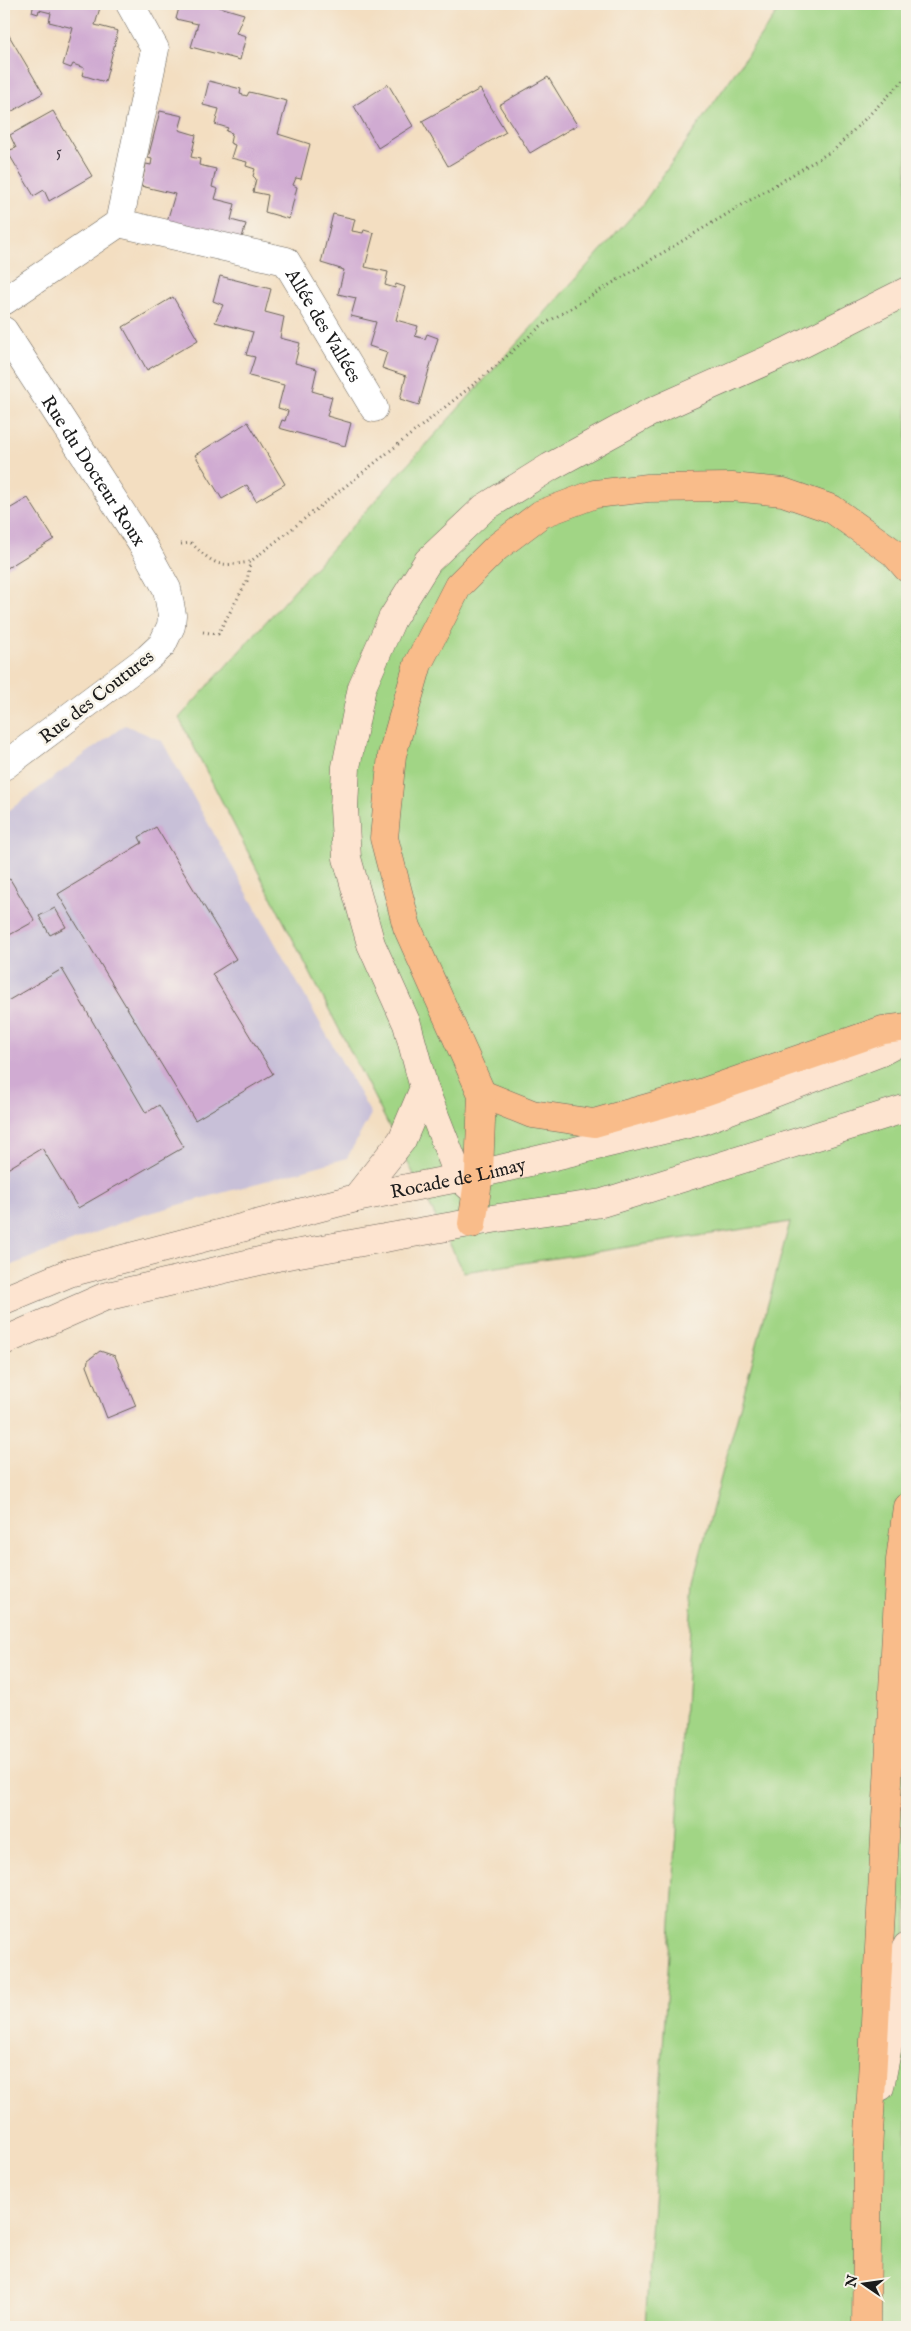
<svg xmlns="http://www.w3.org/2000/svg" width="911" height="2331" viewBox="0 0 911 2331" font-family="'IM FELL English',serif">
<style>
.industrial{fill:#c8c0d8}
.green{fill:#a1d585;stroke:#5e7850}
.building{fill:#d0abd2}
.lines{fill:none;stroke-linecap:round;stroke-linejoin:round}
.minor-casing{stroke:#676056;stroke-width:29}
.secondary-casing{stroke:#676056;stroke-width:29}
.primary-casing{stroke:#676056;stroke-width:29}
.path{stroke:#676056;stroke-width:3;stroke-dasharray:1 4;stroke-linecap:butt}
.minor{stroke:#fff;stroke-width:28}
.secondary{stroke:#fde4d0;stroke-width:28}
.primary{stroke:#f9bc8a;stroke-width:28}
.labels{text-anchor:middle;stroke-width:5;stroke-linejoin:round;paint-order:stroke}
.number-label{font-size:16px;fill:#49404a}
.street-label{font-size:19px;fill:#1c1c1c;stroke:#f7f3e8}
</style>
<rect width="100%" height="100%" fill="#f7f3e8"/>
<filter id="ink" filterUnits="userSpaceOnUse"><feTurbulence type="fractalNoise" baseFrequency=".02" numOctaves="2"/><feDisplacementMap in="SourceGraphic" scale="10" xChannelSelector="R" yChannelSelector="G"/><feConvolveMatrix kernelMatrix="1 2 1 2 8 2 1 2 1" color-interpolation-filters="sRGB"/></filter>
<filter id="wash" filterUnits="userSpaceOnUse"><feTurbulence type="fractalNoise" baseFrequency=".0096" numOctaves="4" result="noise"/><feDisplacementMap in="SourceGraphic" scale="20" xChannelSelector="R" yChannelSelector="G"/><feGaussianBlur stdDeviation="1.12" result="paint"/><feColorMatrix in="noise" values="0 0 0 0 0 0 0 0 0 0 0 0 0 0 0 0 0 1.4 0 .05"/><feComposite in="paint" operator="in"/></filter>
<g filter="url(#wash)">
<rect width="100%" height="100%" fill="#f3dec1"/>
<path class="industrial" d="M125,725l37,16 209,373 -24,44 -211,59 -132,51v-454z"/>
<path class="green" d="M783,4h124v2323h-262l48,-746 97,-359 -326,50 -285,-554 463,-513z"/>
<g id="blocks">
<g class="building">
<path d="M34,4h67l-6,21 23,6 -13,51 -23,-7 2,-7 -11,-4 -2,4 -8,-3 10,-37 -24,-6 2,-9 -12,-3 -1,4 -6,-2z"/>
<path d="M180,4h29l35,10 -8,19 10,3 -6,24 -49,-13 7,-23 -22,-5z"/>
<path d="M4,27l39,66 -39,23z"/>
<path d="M548,77l29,48 -47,28 -31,-48z"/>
<path d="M209,81l32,8 -1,5 7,2 2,-4 38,9 -9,33 32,10 -9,35 -5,-1 -3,7 4,2 -8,32 -24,-7 3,-17 -15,-3 3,-13 -3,-3 2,-7 -9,-3 1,-4 -16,-4 4,-13 -5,-2 2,-10 -6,-2 2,-3 -13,-4 4,-15 -16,-4z"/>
<path d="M388,84l25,42 -35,22 -24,-42z"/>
<path d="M480,89l26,43 -58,34 -26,-45z"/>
<path d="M53,111l39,65 -43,25 -5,-11 -10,6 -27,-45 9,-3 -6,-13z"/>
<path d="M160,111l23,5 -4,14 17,5 -5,22 9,2 -1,6 17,4 -4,18 6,2 -3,10 20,5 -4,16 15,4 -7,24 -74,-20 10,-34 -34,-8 5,-22 5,1 1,-6 -4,-1z"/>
<path d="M333,214l22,5 -3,12 11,2 1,-3 10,3 -9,34 23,5 -3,13 10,3 1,-4 9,3 -9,33 22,6 -3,10 10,3 2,-5 11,4 -19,67 -19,-6 6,-23 -24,-8 5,-16 -18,-6 7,-24 -25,-6 5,-18 -18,-4 6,-24 -23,-7z"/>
<path d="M220,276l51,13 -6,23 19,5 -4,21 20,5 -5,20 22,6 -5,22 20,6 -5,19 24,7 -6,23 -66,-18 3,-8 3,1 3,-10 -10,-3 6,-23 -35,-9 6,-19 -9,-2 7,-23 -38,-10 8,-17 -10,-4z"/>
<path d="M173,297l25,43 -51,30 -24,-43z"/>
<path d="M248,422l37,62 -29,17 -9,-16 -25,14 -27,-44z"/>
<path d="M28,498l26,41 -50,31v-58z"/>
<path d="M156,827l80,132 -24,15 61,100 -78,46 -137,-226 84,-51 -3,-6z"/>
<path d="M10,879l25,42 -31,17v-56z"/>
<path d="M55,908l11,19 -16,8 -11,-19z"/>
<path d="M62,969l84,144 13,-8 25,42 -106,61 -36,-60 -38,23v-168z"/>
<path d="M100,1351l15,5 21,50 -29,12 -20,-52 1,-6z"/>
</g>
</g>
</g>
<g filter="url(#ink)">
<use href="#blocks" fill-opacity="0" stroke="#676056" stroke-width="1"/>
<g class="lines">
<g class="minor-casing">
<g id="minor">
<path id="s1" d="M130,4l25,45 -36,174 167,38 88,147"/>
<path d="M4,301l115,-78"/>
<path id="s2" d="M4,331l140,216 23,42 5,26 -1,11 -9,19 -14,13 -144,108"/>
</g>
</g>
<g class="secondary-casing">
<g id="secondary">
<path d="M424,1088l35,89 13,12"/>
<path d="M356,1198l46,-58 22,-52 -17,-64 -36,-80 -24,-86 -3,-50 2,-41 16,-80 30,-68 36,-58 56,-53 66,-41 99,-54 139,-62 119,-60"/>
<path id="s3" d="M4,1300l65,-27 287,-75 123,-24 222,-53 178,-68 28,-15"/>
<path d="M4,1341l100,-44 173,-40 221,-39 104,-15 305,-95"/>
<path d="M880,2087l27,-141"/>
</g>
</g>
<g class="primary-casing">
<g id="primary">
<path d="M482,1094l50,20 62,9 110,-31 179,-62 24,-3"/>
<path d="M472,1224l7,-50 3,-80 -75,-167 -23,-89 8,-83 26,-91 40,-78 38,-38 45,-34 54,-20 53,-6 84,-1 51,5 49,17 62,44 13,15"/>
<path d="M866,2327l2,-175 32,-592 7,-53"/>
</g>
</g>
<g class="path">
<path d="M181,544l10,-1c25,23 26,24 59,19l233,-185 58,-51 294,-177 72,-72"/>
<path d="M203,632l15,2 29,-53 3,-19"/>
</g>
<use href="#minor" class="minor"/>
<use href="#secondary" class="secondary"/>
<use href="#primary" class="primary"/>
</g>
</g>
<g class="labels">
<g class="number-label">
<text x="59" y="157">5</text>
</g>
<g class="street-label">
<text dy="7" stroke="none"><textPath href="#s1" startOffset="475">Allée des Vallées</textPath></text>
<text dy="7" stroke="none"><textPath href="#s2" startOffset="166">Rue du Docteur Roux</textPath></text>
<text transform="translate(96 696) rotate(-38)" y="7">Rue des Coutures</text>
<text dy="7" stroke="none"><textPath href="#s3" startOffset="471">Rocade de Limay</textPath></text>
</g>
</g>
<rect width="911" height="2331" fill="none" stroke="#f7f3e8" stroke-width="20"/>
<g transform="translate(864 2284) rotate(283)" stroke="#f7f3e8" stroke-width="4" paint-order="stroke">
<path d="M0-4L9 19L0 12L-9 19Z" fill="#1c1c1c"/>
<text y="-8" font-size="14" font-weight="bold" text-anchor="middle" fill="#1c1c1c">N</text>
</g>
</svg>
